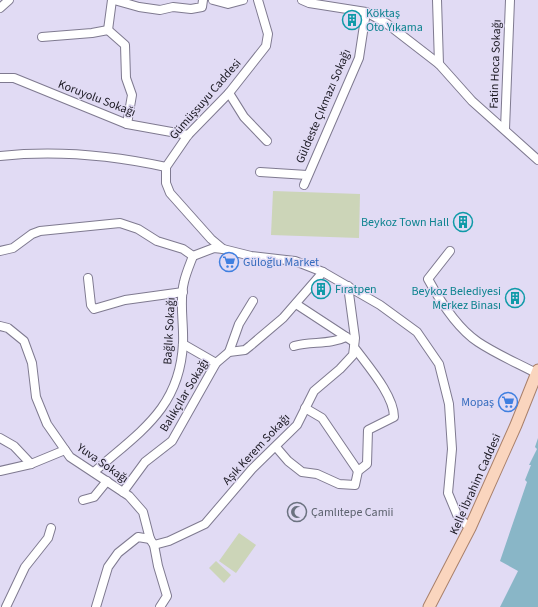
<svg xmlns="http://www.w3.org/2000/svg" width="538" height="607" viewBox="0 0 538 607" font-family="'Source Sans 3',sans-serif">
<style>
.green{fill:#ccd5b8}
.water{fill:#89b6c7}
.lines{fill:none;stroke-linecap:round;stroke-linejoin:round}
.minor-casing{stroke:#7f7a90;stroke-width:10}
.major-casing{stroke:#a9806b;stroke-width:13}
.minor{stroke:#fff;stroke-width:8}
.major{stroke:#fad5be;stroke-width:11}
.labels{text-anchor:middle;stroke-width:3;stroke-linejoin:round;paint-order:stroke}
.culture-label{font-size:12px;fill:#0d838f;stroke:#e1dbf4;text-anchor:start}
.street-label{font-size:12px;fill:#191720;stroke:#e1dbf4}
.shop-label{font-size:12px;fill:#366cbe;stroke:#e1dbf4;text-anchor:start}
.worship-label{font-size:12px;fill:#5b616d;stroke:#e1dbf4;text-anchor:start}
</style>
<rect width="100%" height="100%" fill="#e1dbf4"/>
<g class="green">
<path d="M273,191l87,3 -1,44 -88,-3z"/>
<path d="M239,533l17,12 -20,28 -17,-12z"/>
<path d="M216,561l15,14 -7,8 -15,-15z"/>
</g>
<path class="water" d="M538,438v169h-38l18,-36 -18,-10 27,-79 -2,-2 6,-15h-2l8,-16 -2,-2z"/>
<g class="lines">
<g class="minor-casing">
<g id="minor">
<path d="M114,0l25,7 21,3 13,-3 18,2 11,-2 1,-7"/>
<path d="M213,0l15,4 15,-4"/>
<path d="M258,0l10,34 -2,12 -37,47 -41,42 -22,32v16l4,10 41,46 12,10 28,7 44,5 28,11 57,33 37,27 22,32 10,40 3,45 -4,44 10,24 12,11"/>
<path d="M302,0l7,3 57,9 20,11 53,41 33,37 66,59"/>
<path d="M437,0l2,64"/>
<path d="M0,8l9,-8"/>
<path d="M108,30l17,15 1,33 6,17 -5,29"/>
<path d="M108,30l4,-30"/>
<path d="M42,37l50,-4 16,-3"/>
<path d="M0,78h14l113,46 61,11"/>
<path d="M229,93l15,24 23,24"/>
<path d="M505,129l5,-129"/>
<path d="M0,156c56,-6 111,-1 166,11"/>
<path d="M260,172l47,3"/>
<path d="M304,185l55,-127 7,-46"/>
<path d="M0,251l13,-3 19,-14 8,-3 80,-8 18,6 19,12 26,8 10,7"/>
<path d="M450,251l-22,28c12,22 29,49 50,63 18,12 39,21 58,31"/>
<path d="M193,256l21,-8 9,1"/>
<path d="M88,278l3,27 3,4 31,-9 58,-8"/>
<path d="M296,304l58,38"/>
<path d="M0,326l8,2 16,13 8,22 4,34 11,27 23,33 59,39 14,16 7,27 4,6 4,21 9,30 -7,11"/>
<path d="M183,344l33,19"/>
<path d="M294,346c17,-5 36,-1 52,-9"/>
<path d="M229,352l10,-28 14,-23"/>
<path d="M305,408l17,10 36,53"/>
<path d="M0,438l14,8 17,18"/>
<path d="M276,447l12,14 14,11 15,2 22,10 16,1 3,-14 9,-7 1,-34 26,-13c0,-22 -27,-52 -40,-70l1,-9 -7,-52"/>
<path d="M0,471l31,-7 34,-14"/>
<path d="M94,472c45,-40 86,-63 89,-129 1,-20 -4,-42 1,-61 2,-9 6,-18 9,-26"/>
<path d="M123,492l22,-30 27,-21 44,-78 13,-11 16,-2 5,-4 33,-28 40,-46"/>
<path d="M83,500l11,-3 13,-16"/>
<path d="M154,545l15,-4 36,-17 47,-55 45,-44 17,-34 26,-22 13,-14 1,-8"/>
<path d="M6,607l19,-40 23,-29 3,-10"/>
<path d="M96,607l12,-40 10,-14 20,-16 12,2"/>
</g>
</g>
<g class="major-casing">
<path id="major" d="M429,607l41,-79 46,-103 22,-55"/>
</g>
<use href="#minor" class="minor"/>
<use href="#major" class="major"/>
</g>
<defs>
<g id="building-ring" transform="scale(1)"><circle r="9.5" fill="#e1dbf4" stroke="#0f9aa8" stroke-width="1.5"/><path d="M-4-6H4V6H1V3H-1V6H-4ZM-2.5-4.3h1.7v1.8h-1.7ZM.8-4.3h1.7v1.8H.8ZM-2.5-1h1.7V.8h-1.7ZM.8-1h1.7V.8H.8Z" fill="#0f9aa8"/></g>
<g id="supermarket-ring" transform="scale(1)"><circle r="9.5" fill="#e1dbf4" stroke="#3f7fe0" stroke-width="1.5"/><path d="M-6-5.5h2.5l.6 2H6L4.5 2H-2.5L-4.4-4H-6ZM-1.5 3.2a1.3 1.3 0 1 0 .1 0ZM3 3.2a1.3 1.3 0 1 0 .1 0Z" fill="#3f7fe0"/></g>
<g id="mosque-ring" transform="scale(1)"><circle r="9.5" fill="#e1dbf4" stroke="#6b7280" stroke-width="1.5"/><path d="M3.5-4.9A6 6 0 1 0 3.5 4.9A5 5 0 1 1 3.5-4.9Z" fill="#6b7280"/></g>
</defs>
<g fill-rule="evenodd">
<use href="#building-ring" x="352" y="20"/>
<use href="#building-ring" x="463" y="222"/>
<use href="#supermarket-ring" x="229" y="262"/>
<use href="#building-ring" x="321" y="289"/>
<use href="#building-ring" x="515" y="298"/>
<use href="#supermarket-ring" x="508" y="402"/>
<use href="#mosque-ring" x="297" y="512"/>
</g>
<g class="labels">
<g class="culture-label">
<text x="366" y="17">Köktaş<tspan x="366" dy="14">Oto Yıkama</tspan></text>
<text x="449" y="226" text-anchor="end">Beykoz Town Hall</text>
<text x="335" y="293">Fıratpen</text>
<text x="501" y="295" text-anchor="end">Beykoz Belediyesi<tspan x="501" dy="14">Merkez Binası</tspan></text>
</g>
<g class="street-label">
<text transform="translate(495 64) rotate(-88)" y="4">Fatin Hoca Sokağı</text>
<text transform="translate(97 98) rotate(21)" y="4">Koruyolu Sokağı</text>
<text transform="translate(205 99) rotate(-49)" y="4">Gümüşsuyu Caddesi</text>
<text transform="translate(323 106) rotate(-67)" y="4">Güldeste Çıkmazı Sokağı</text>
<text transform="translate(169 331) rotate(-87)" y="4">Bağlık Sokağı</text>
<text transform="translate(184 395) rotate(-59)" y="4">Balıkçılar Sokağı</text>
<text transform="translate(256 449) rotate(-47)" y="4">Aşık Kerem Sokağı</text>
<text transform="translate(103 463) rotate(35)" y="4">Yuva Sokağı</text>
<text transform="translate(475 484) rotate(-66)" y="4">Kelle İbrahim Caddesi</text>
</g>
<g class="shop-label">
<text x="243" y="266">Güloğlu Market</text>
<text x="494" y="406" text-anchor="end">Mopaş</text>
</g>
<g class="worship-label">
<text x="311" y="516">Çamlıtepe Camii</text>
</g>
</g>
</svg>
